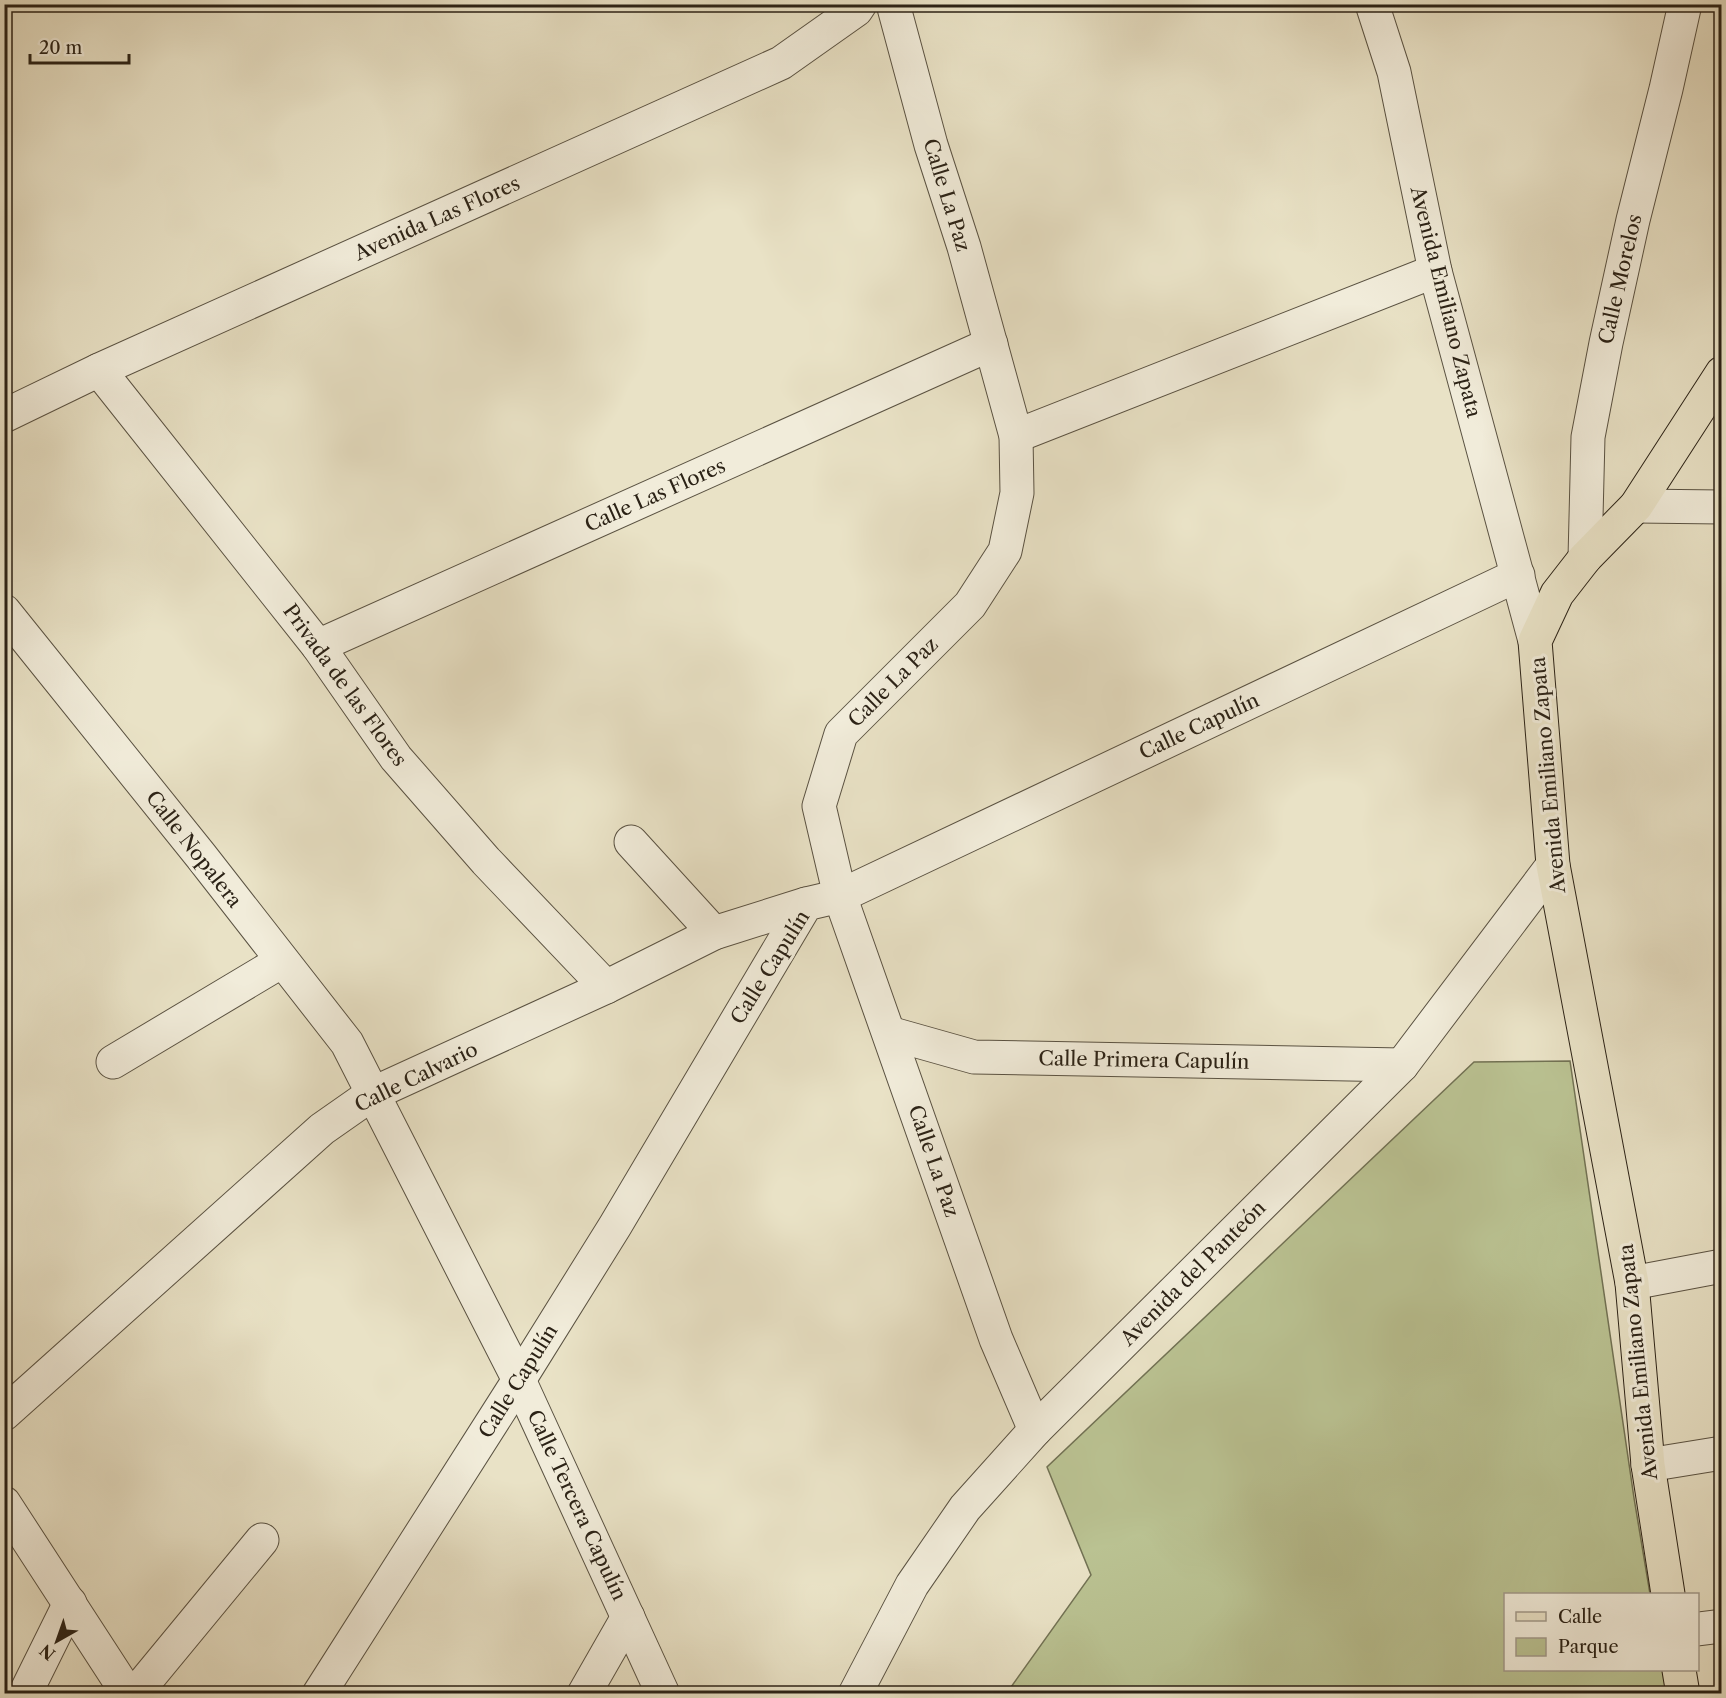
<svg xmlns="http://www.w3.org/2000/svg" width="1726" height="1698" viewBox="0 0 1726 1698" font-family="'Libre Caslon Text',serif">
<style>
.green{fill:#bac292;stroke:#727254;stroke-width:1.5}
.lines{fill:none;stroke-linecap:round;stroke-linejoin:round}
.minor-casing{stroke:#5a5242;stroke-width:35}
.major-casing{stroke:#2b2216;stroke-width:35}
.minor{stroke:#f1ecda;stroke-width:33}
.major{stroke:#e9e2c6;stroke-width:33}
.labels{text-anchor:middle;stroke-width:6;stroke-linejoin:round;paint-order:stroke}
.street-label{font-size:20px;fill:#2b2216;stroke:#f1ecda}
</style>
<rect width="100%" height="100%" fill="#e9e2c6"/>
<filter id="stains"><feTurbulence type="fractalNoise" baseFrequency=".00333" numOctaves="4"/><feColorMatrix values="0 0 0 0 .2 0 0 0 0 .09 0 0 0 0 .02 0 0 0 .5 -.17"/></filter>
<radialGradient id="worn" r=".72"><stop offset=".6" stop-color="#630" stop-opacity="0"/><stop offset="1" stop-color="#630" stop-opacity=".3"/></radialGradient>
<path class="green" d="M1570,1061l64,437 16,96h-144v76h157l4,23 -661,1 85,-119 -44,-108 427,-405z"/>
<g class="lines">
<g class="minor-casing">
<g id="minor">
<path d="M893,4l38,141 33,102 52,189 1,57 -12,58 -35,54 -129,129 -22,72 21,90 156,443 39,91"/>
<path d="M1372,4l22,68 41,199 100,370"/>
<path d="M99,370l219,276 78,112 90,103 120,126"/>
<path d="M4,416l95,-46 682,-307 75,-53 4,-6"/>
<path d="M1016,436l419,-165"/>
<path d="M1636,506l86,1"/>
<path d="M1585,558l3,-121 18,-94 27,-123 33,-131 19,-85"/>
<path d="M4,611l197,245 146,187 172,337 144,314"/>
<path d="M318,646l673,-302"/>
<path d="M631,842l83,91"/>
<path d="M889,1033l85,24 428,8"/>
<path d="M113,1062l169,-101"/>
<path d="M1632,1283l90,-17"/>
<path d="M4,1414l318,-285 50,-35 234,-107 108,-54 92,-29"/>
<path d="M1648,1465l74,-12"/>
<path d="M4,1503l124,191"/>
<path d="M1698,1629l24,-3"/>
<path d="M25,1694l45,-91"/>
<path d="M135,1694l127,-154"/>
<path d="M319,1694l200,-314 96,-154 191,-322 34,-8 678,-321"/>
<path d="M584,1694l44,-77"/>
<path d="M855,1694l57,-109 53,-77 70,-78 367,-365 151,-200"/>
</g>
</g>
<g class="major-casing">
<g id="major">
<path d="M1668,1594l-20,-129 -16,-182 -79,-418 -18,-224 22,-47 28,-36 51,-52 86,-133"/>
<path d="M1679,1670l4,24"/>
</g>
</g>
<use href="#minor" class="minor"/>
<use href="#major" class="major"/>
</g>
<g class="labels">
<g class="street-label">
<text transform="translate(947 195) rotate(73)" y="7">Calle La Paz</text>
<text transform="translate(437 218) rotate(-24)" y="7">Avenida Las Flores</text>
<text transform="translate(1620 279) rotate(-77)" y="7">Calle Morelos</text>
<text transform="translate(1446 302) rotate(76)" y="7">Avenida Emiliano Zapata</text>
<text transform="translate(655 495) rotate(-24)" y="7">Calle Las Flores</text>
<text transform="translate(893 682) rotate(-45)" y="7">Calle La Paz</text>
<text transform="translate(345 685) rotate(54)" y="7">Privada de las Flores</text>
<text transform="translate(1199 726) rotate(-25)" y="7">Calle Capulín</text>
<text transform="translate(1548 775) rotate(-95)" y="7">Avenida Emiliano Zapata</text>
<text transform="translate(194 849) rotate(52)" y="7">Calle Nopalera</text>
<text transform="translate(770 967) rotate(-58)" y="7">Calle Capulín</text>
<text transform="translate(1144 1060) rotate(1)" y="7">Calle Primera Capulín</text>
<text transform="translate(416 1077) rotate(-26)" y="7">Calle Calvario</text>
<text transform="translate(934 1161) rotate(71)" y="7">Calle La Paz</text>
<text transform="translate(1193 1273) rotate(-45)" y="7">Avenida del Panteón</text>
<text transform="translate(1638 1362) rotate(-96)" y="7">Avenida Emiliano Zapata</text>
<text transform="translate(518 1381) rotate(-58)" y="7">Calle Capulín</text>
<text transform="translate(577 1505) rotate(65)" y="7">Calle Tercera Capulín</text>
</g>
</g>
<rect width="1726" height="1698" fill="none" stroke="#e9e2c6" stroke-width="24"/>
<rect x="6" y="6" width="1714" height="1686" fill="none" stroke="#2b2216" stroke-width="3"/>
<rect x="12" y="12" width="1702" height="1674" fill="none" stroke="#2b2216" stroke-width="1.5"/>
<rect x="1504" y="1593" width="195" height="78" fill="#f1ecda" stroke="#a29b8c" stroke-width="1.5"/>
<rect x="1516" y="1612" width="30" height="9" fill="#e9e2c6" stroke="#a29b8c" stroke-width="1.5"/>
<text x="1558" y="1623" font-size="18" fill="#2b2216">Calle</text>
<rect x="1516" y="1638" width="30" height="18" fill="#bac292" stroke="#a29b8c" stroke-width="1.5"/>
<text x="1558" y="1653" font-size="18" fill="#2b2216">Parque</text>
<g transform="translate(57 1641) rotate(220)" stroke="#f1ecda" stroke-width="4.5" paint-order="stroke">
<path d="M0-4.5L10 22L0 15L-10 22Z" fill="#2b2216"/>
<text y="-9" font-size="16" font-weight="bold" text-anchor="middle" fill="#2b2216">N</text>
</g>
<path d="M30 54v9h99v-9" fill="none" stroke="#2b2216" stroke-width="3"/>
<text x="39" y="54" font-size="18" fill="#2b2216" stroke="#f1ecda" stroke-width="4.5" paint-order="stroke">20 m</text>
<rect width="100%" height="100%" filter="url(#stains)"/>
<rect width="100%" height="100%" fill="url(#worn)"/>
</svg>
